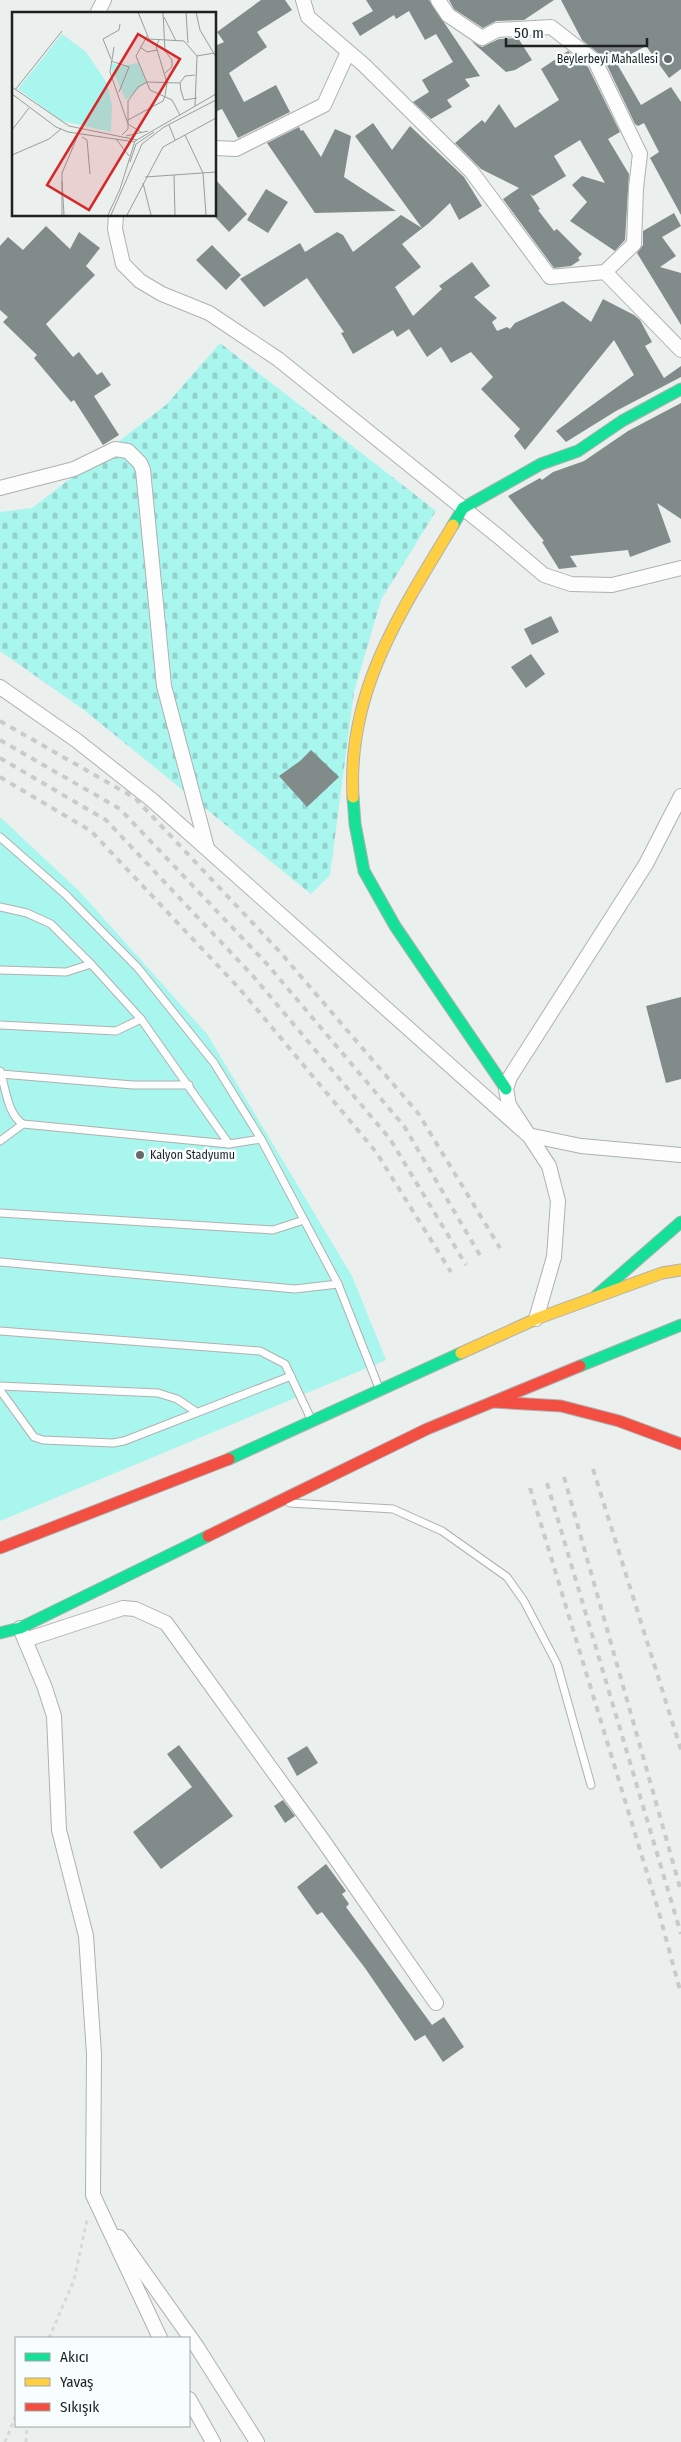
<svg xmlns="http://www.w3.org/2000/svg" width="681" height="2442" viewBox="0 0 681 2442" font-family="'Fira Sans Condensed',sans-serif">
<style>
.grass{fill:#a9f6ee}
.cemetery{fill:url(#cemetery-stones)}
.building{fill:#818b8a}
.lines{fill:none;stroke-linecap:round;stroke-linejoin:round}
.lane-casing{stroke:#afb1b1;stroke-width:9}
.street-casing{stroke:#afb1b1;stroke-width:16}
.fast-casing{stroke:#afb1b1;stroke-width:13}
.slow-casing{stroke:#afb1b1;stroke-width:13}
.jam-casing{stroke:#afb1b1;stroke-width:13}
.path{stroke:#d7d8d8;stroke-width:3;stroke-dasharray:4 4;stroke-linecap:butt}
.lane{stroke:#fcfdfc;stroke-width:7}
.street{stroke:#fcfdfc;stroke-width:14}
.fast{stroke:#16e098;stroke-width:11}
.slow{stroke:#ffcf43;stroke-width:11}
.jam{stroke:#f24e42;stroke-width:11}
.rail{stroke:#cacaca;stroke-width:4;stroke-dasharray:6 6;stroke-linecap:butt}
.poi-dot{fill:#666969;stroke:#f7fefd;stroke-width:2}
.labels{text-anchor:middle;stroke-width:5;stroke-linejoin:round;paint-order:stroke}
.poi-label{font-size:12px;fill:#1f2121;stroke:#f7fefd;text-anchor:end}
.inset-road{fill:none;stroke:#999d9c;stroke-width:1}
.view{fill:#d62828;fill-opacity:0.15;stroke:#d62828;stroke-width:2.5}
.inset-edge{fill:none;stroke:#1f2121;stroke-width:2.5}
</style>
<defs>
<pattern id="cemetery-stones" width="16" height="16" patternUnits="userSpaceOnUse" patternTransform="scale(1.25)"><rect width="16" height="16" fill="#a9f6ee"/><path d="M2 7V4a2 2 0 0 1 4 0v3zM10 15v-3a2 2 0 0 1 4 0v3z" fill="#91d3cc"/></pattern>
</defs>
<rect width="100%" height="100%" fill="#ebefee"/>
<path class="grass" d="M0,817l80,75 127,142 145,242 34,84 -386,161z"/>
<path class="cemetery" d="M220,343l216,168 -55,89 -27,92 -24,183 -19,19 -227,-184 -84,-59v-139l32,-4 134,-103z"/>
<g class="building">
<path d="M261,0h24l7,10 -35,22 10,15 -38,26 15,29 32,-17 14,27 -52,26 -16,-29 -7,3v-66l9,-4 -7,-10z"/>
<path d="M366,0h63l51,76 -15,3 5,7 -23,14 5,7 -21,12 -18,-17 16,-10 -7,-12 31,-18 -17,-28 -11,6 -16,-29 -13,8 -2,-4 -34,21 -8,-13 21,-12z"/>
<path d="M449,0h105l-30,20 -28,1 -13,7 -29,-19z"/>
<path d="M561,0h120v69l-12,9 -23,-32 -30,16 25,43 30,-18 10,15v113l-31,-57 9,-6 -15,-29 -6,3 -3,-2 -32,-67 -21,-17z"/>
<path d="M518,38l14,22 -17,10 -9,2 -35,-31 11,6 17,-8z"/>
<path d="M568,51l20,16 32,65 -12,7 21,35 -4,66 -10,11 -45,-30 17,-19 -15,-17 10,-9 23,7 -25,-43 -26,16 12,20 -33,20 -3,-2 10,15 -2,1 16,21 3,-2 25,25 -4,4 2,2 -9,6 -17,2 -51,-69 16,-11 -38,-19 -26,-26 27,-23 3,3 14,-19 16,24 44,-28 -18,-31z"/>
<path d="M373,123l19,27 18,-24 54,51 18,29 -23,14 -9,-17 -21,20 -27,21 19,23 -26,20 18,29 29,-27 -3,-3 33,-24 18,24 -16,11 23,21 -5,4 5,9 10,-4 3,2 5,-6 48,-22 28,21 12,-23 31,16 6,5 12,22 -7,4 19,32 17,-12v11l-65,34 -50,31 -10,-11 78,-56 -20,-35 -89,110 -11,-14 6,-7 -39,-40 12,-12 -22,-25 -20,11 -10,-16 -14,10 -18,-28 -12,8 -4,-7 -40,24 -12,-21 3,-1 -37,-54 -43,29 -24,-28 60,-36 5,9 32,-20 6,3 10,17 48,-37 21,13 -67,-92z"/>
<path d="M299,127l2,4 2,-1 18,27 14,-28 16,7 -7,41 52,34 -81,2 -48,-70z"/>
<path d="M215,179l32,35 -18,18 -14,-15z"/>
<path d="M266,189l22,13 -20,31 -21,-13z"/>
<path d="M674,213l7,13 -19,11 14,19 -16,11 21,6v52l-44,-72 6,-8v-14z"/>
<path d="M46,226l24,23 9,-17 21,16 -14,18 9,9 -49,49 27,33 6,-5 18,23 5,-3 9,13 -17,11 25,39 -16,10 -29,-45 -3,2 -37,-44 3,-3 -34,-33 5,-5 -8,-7v-64l8,-9 15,13z"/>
<path d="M212,245l29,30 -15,15 -30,-30z"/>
<path d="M681,403v116l-24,-16 14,39 -41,15 -2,-7 -58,6 7,11 -18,2 -17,-27 2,-1 -36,-45 32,-18 2,2 11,-8 31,-11 44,-30z"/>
<path d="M551,616l8,16 -27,13 -8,-16z"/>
<path d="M531,654l14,20 -19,14 -15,-21z"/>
<path d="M311,750l28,27 -32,30 -28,-31 21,-15z"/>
<path d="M681,997v82l-15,4 -20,-77z"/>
<path d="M179,1745l54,71 -72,53 -28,-37 59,-45 -25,-33z"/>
<path d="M307,1746l11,17 -21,13 -10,-18z"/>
<path d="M283,1800l12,16 -10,7 -11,-17z"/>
<path d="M326,1864l20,27 -4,3 7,10 -3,3 86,118 12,-8 20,30 -21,15 -18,-27 -10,6 -50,-73 -43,-56 -5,3 -20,-28z"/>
</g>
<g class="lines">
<g class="lane-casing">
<g id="lane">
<path d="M0,837l65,57 73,74 76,95 47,76 77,145 41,104"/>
<path d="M0,907l27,6 24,11 40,40 50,55 88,125"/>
<path d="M0,970l66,2 25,-8"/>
<path d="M0,1025l116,6 25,-12"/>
<path d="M0,1071c6,17 7,43 23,53l206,20 32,-5"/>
<path d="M1,1074l132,11h56"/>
<path d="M0,1141l23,-17"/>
<path d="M0,1213l273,17 31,-10"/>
<path d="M0,1262l295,27 43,-5"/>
<path d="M0,1331l260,20 25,13 26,55"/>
<path d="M0,1386l158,7 19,6 18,12"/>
<path d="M0,1390l34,47 9,3 70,3 11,-2 167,-65"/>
<path d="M290,1503l103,6 49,22 65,46 17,24 33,63 34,121"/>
</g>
</g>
<g class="street-casing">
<g id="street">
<path d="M303,0l5,17 56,48 107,106 79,106 55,-5 76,78"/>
<path d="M438,0l10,15 34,23 15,-8 54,-3 44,34 45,93 -4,34 -2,56 -29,28"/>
<path d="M97,14l7,-14"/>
<path d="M215,148l21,1 88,-44 24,-53"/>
<path d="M116,215l-1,14 8,35 17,17 22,13 47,19 69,46 221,178 45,38 27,9 41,1 69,-17"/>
<path d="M0,488l74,-19 41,-20 13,2 12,12 3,7 21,216 43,162"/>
<path d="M0,687l76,53 76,60 376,335 53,11 100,9"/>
<path d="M536,1319l18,-62 4,-56 -9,-35 -40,-61 -3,-16 4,-12 136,-213 35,-68"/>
<path d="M20,1628l25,60 9,28 5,114 27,106 8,118 -1,141 67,143"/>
<path d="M25,1640l98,-32 12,1 31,14 156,216 114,164"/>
<path d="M119,2237l78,110 60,95"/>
<path d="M189,2399l24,43"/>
</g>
</g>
<g class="fast-casing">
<g id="fast">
<path d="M453,525l10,-17 78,-44 37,-13 44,-30 59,-32"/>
<path d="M353,797l2,27 9,47 31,55 111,163"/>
<path d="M596,1296l85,-74"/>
<path d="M580,1366l101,-41"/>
<path d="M229,1459l232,-106"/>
<path d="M0,1633l20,-5 188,-92"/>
</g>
</g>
<g class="slow-casing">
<g id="slow">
<path d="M353,797c-6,-107 48,-185 100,-272"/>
<path d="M461,1353l75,-34 126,-46 19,-3"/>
</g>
</g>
<g class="jam-casing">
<g id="jam">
<path d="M493,1402l68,4 58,15 62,23"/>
<path d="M208,1536l219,-107 153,-63"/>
<path d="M0,1548l229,-89"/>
</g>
</g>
<g class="path">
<path d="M49,2338l25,-58 13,-60"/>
<path d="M5,2442l11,-27"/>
<path d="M26,2442l1,-16"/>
</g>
<use href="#lane" class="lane"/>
<use href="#street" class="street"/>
<use href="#fast" class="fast"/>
<use href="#slow" class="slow"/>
<use href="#jam" class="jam"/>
<g class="rail">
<path d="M0,721l135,77 145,154 138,161 82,135"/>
<path d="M0,740l120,69 147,155 137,162 77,131"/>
<path d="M0,758l106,62 147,156 137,163 76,126"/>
<path d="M0,777l91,54 148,157 137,164 75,120"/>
<path d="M593,1469l88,281"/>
<path d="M564,1477l117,414"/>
<path d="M547,1483l134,451"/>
<path d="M530,1488l128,421 23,85"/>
</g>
</g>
<g class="poi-dot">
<circle cx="668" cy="59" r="5"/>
<circle cx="140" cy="1155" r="5"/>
</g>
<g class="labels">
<g class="poi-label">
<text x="658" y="63">Beylerbeyi Mahallesi</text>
<text x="150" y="1159" text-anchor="start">Kalyon Stadyumu</text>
</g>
</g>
<g transform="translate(12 12)">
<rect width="204" height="204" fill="#ebefee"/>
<path d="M50,22l24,18 21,31 5,22 -1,27 -49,-11 -44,-32z" fill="#a9f6ee"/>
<path d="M100,51l9,3 18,-3 7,19 -20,18 -15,-32z" fill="#a9f6ee"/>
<path class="inset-road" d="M126,0l11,27 35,2 13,15 -2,50M151,0l2,39 7,9v7l-7,6M174,0l2,31M184,0l4,18 16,27M152,5l12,24M135,24l-11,20 14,34 22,10 8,15M102,35l-4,25 18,52 13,8M128,35l7,5 10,-2M185,44l17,-3M99,47l-8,-20 16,-9 1,-6M99,49l18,6 -10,25M183,63l-10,1 -5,7 1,8 3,9 13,-2M0,75l57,39 68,14M3,78l47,-59M0,82l44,33 12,5 67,10M116,108v-19l10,-14 9,-5 33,1M157,113l6,15M0,118l17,-22M110,123l6,-6v-9l35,-19 2,-5 2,-13 -11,-37 3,-6M173,123l18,38 3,42M114,124l22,-5M70,125l5,3 3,34M104,127l13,17M0,143l37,-16 12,-10M118,150l6,-18 18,-12M162,163l1,40M133,165l71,-5M50,169l2,34M131,171l8,32M50,203v-42l16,-38M96,203l12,-26 15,-48 81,-47M99,203l31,-71 22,-17 52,-27M115,203l36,-68 53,-29"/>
<path class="view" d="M126,22l42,25 -91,151 -42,-25z"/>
<rect width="204" height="204" class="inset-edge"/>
</g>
<rect x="15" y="2337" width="175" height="90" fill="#f7fefd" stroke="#a1a6a5"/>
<rect x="25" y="2353" width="25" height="8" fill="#16e098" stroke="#a1a6a5"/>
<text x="60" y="2362" font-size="15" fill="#1f2121">Akıcı</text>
<rect x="25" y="2378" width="25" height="8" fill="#ffcf43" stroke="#a1a6a5"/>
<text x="60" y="2387" font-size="15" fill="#1f2121">Yavaş</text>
<rect x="25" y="2403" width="25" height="8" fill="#f24e42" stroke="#a1a6a5"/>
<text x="60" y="2412" font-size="15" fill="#1f2121">Sıkışık</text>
<path d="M506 38v8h141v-8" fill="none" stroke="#1f2121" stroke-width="2.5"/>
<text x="514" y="38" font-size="15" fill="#1f2121" stroke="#f7fefd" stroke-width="4" paint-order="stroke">50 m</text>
</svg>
